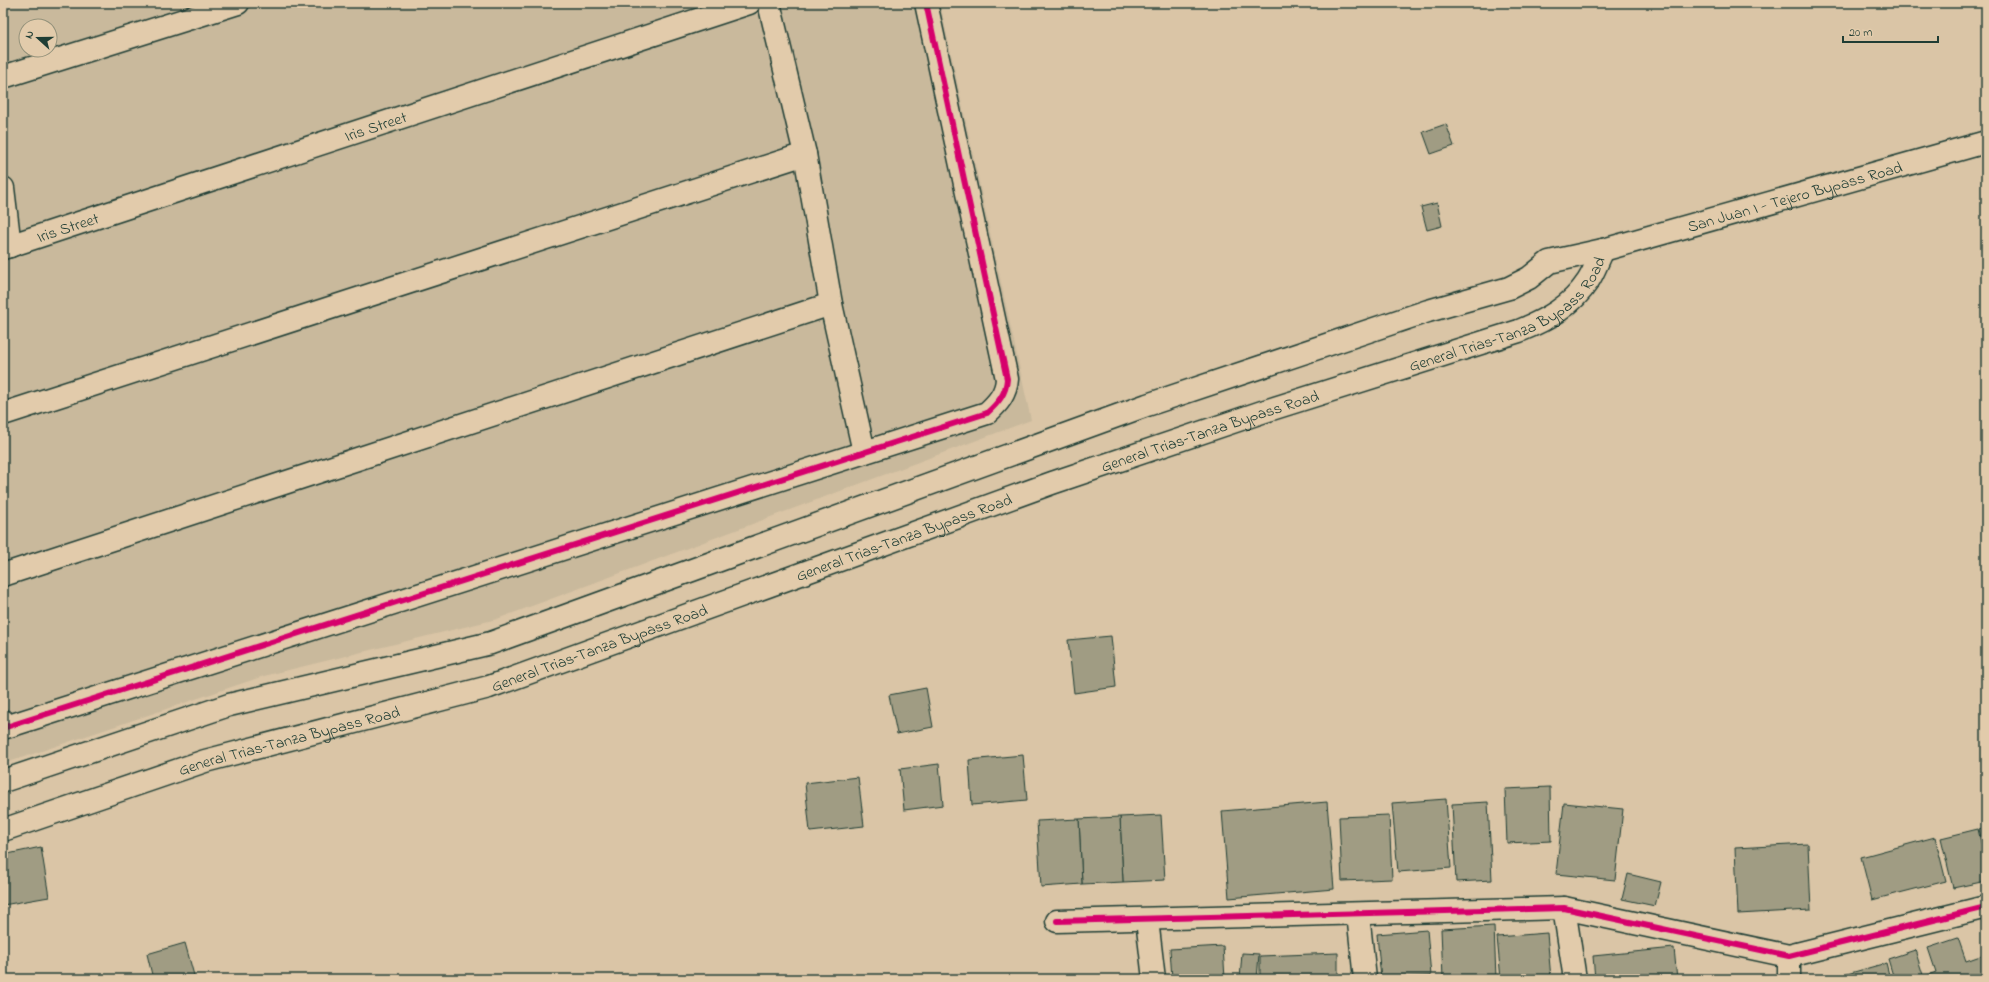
<svg xmlns="http://www.w3.org/2000/svg" width="1989" height="982" viewBox="0 0 1989 982" font-family="'Indie Flower',sans-serif">
<style>
.built{fill:#c9b99c;fill-rule:evenodd}
.building{fill:#a09c83;stroke:#1f3d34}
.lines{fill:none;stroke-linecap:round;stroke-linejoin:round}
.minor-casing{stroke:#1f3d34;stroke-width:25}
.major-casing{stroke:#1f3d34;stroke-width:25}
.minor{stroke:#e2cbab;stroke-width:22}
.major{stroke:#e2cbab;stroke-width:22}
.cycleway-casing{stroke:#e2cbab;stroke-width:8}
.cycleway{stroke:#d6006c;stroke-width:6}
.labels{text-anchor:middle;stroke-width:3.5;stroke-linejoin:round;paint-order:stroke}
.street-label{font-size:16px;fill:#1f3d34;stroke:#e2cbab}
</style>
<rect width="100%" height="100%" fill="#dac5a6"/>
<filter id="ink" filterUnits="userSpaceOnUse"><feTurbulence type="fractalNoise" baseFrequency=".025" numOctaves="2"/><feDisplacementMap in="SourceGraphic" scale="8" xChannelSelector="R" yChannelSelector="G"/><feConvolveMatrix kernelMatrix="1 2 1 2 8 2 1 2 1" color-interpolation-filters="sRGB"/></filter>
<g filter="url(#ink)">
<path class="built" d="M3,3h937l91,417 -534,199 -233,57 -261,88zM26,26h24v24h-24z"/>
<g class="building">
<path d="M1446,124l8,22 -23,8 -8,-22z"/>
<path d="M1437,203l5,23 -15,4 -6,-23z"/>
<path d="M1111,636l5,51 -42,6 -6,-53z"/>
<path d="M926,688l7,39 -36,7 -8,-39z"/>
<path d="M1023,755l4,45 -55,5 -3,-45z"/>
<path d="M939,764l4,41 -39,5 -4,-41z"/>
<path d="M858,777l6,49 -54,6 -5,-49z"/>
<path d="M1550,787l1,54 -44,2 -2,-54z"/>
<path d="M1446,799l5,69 -53,4 -6,-69z"/>
<path d="M1327,802l7,87 -105,9 -7,-87z"/>
<path d="M1488,802l4,78 -36,2 -4,-78z"/>
<path d="M1564,803l59,6 -8,71 -59,-6z"/>
<path d="M1161,815l4,65 -42,2 -3,-65z"/>
<path d="M1389,815l3,64 -50,2 -3,-64z"/>
<path d="M1120,817l3,65 -41,2 -3,-65z"/>
<path d="M1079,819l3,65 -41,3 -4,-66z"/>
<path d="M1986,827v32l-7,-30z"/>
<path d="M1978,829l8,35v17l-33,7 -12,-50z"/>
<path d="M1935,837l11,44 -74,19 -11,-43z"/>
<path d="M1808,844l3,66 -73,4 -3,-66z"/>
<path d="M41,847l8,50 -46,8v-50z"/>
<path d="M1628,874l33,8 -6,24 -33,-7z"/>
<path d="M1494,926l2,53h-53l-2,-50z"/>
<path d="M1427,930l4,46 -50,3 -4,-45z"/>
<path d="M1547,933l4,46h-50l-4,-42z"/>
<path d="M1958,938l8,23 20,-7v25h-69l19,-7 -8,-24z"/>
<path d="M185,943l10,36h-42l-6,-25z"/>
<path d="M1223,946l2,33h-53l-2,-30z"/>
<path d="M1674,948l3,31h-82l-2,-23z"/>
<path d="M1915,950l8,25 -14,4h-15l-6,-20z"/>
<path d="M1242,953l17,1 -2,25h-17z"/>
<path d="M1338,953v26h-78v-23z"/>
<path d="M1886,963l4,16h-41l-2,-5z"/>
</g>
<g class="lines">
<g class="minor-casing">
<g id="minor">
<path d="M769,3l36,151 26,150 33,148"/>
<path d="M3,77l235,-74"/>
<path d="M3,188l7,58"/>
<path id="s1" d="M3,248l746,-245"/>
<path id="s2" d="M1603,250l383,-108"/>
<path d="M3,414l802,-260"/>
<path d="M3,575l828,-271"/>
<path d="M3,721l3,6 981,-314c11,-10 19,-19 20,-34l-81,-376"/>
<path d="M1564,908l11,71"/>
<path d="M1358,914l7,65"/>
<path d="M1147,920l7,59"/>
<path d="M1057,921l507,-13 225,48 197,-49"/>
<path d="M1789,956v23"/>
</g>
</g>
<g class="major-casing">
<g id="major">
<path d="M3,781l226,-76 262,-62 656,-238 281,-94 81,-23 20,-10 20,-16 54,-12"/>
<path id="s3" d="M3,830l202,-69 284,-74 563,-204 210,-71 257,-81c27,-11 52,-24 69,-50 6,-9 10,-21 15,-31"/>
</g>
</g>
<use href="#minor" class="minor"/>
<use href="#major" class="major"/>
<g class="cycleway-casing">
<g id="cycleway">
<path d="M3,721l3,6 981,-314c11,-10 19,-19 20,-34l-81,-376"/>
<path d="M1057,921l507,-13 225,48 197,-49"/>
</g>
</g>
<use href="#cycleway" class="cycleway"/>
</g>
</g>
<g class="labels">
<g class="street-label">
<text dy="6" stroke="none"><textPath href="#s1" startOffset="392">Iris Street</textPath></text>
<text dy="6" stroke="none"><textPath href="#s2" startOffset="199">San Juan I - Tejero Bypass Road</textPath></text>
<text dy="6" stroke="none"><textPath href="#s1" startOffset="68">Iris Street</textPath></text>
<text dy="6" stroke="none"><textPath href="#s3" startOffset="1596">General Trias–Tanza Bypass Road</textPath></text>
<text dy="6" stroke="none"><textPath href="#s3" startOffset="1272">General Trias–Tanza Bypass Road</textPath></text>
<text dy="6" stroke="none"><textPath href="#s3" startOffset="948">General Trias–Tanza Bypass Road</textPath></text>
<text dy="6" stroke="none"><textPath href="#s3" startOffset="624">General Trias–Tanza Bypass Road</textPath></text>
<text dy="6" stroke="none"><textPath href="#s3" startOffset="300">General Trias–Tanza Bypass Road</textPath></text>
</g>
</g>
<rect width="1989" height="982" fill="none" stroke="#e2cbab" stroke-width="16"/>
<rect x="8" y="8" width="1973" height="966" fill="none" stroke="#1f3d34" stroke-width="1.5" filter="url(#ink)"/>
<g transform="translate(38 38) rotate(291)"><circle r="19" fill="#e2cbab" stroke="#94927b"/>
<path d="M0-3L7 15L0 10L-7 15Z" fill="#1f3d34"/>
<text y="-6" font-size="11" font-weight="bold" text-anchor="middle" fill="#1f3d34">N</text>
</g>
<path d="M1843 36v6h95v-6" fill="none" stroke="#1f3d34" stroke-width="2"/>
<text x="1849" y="36" font-size="12" fill="#1f3d34" stroke="#e2cbab" stroke-width="3" paint-order="stroke">20 m</text>
</svg>
